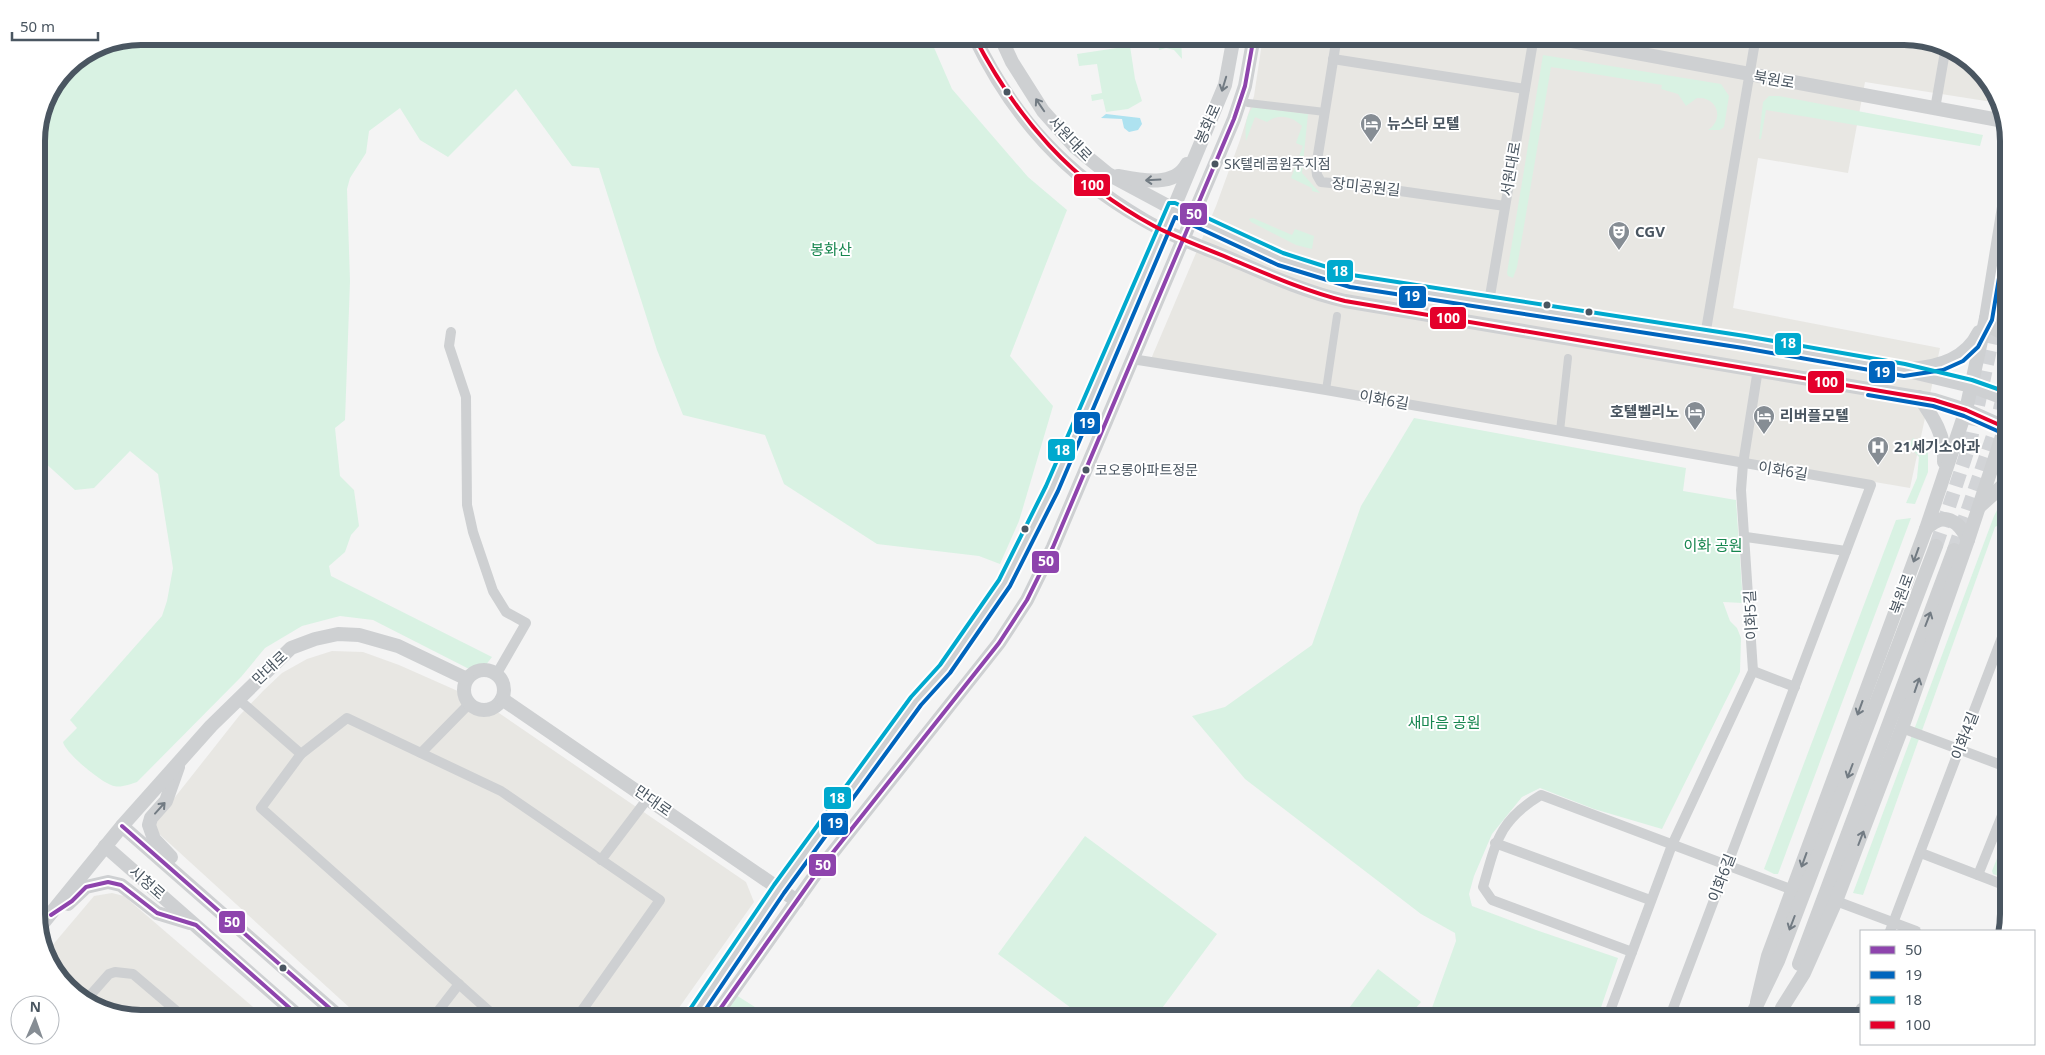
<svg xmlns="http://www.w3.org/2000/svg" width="2045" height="1055" viewBox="0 0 2045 1055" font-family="'Noto Sans','Noto Sans KR',sans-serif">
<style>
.commercial{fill:#e8e7e3}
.green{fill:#d9f2e3}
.water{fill:#aee2f0}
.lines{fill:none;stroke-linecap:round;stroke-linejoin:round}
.tertiary-tunnel{stroke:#d2d4d7;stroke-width:14;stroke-dasharray:14 7;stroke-linecap:butt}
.pedestrian{stroke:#ced0d2;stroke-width:8}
.minor{stroke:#ced0d2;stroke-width:10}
.tertiary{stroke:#ced0d2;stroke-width:14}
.bus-1-casing{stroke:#fff;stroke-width:8}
.bus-2-casing{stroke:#fff;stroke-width:8}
.bus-3-casing{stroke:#fff;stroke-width:8}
.bus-4-casing{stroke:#fff;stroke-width:8}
.bus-1{stroke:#8e44ad;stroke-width:4}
.bus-2{stroke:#0065bd;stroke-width:4}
.bus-3{stroke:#00a9ce;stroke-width:4}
.bus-4{stroke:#e4002b;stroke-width:4}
.oneway{stroke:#727b83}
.bus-dot{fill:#4a5661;stroke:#fff;stroke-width:2}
.labels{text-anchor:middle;stroke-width:4;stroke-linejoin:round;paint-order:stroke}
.bus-label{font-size:14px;fill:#4a5661;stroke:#fff;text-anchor:start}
.street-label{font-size:15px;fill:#4a5661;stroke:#fff}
.poi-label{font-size:15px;font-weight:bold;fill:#4a5661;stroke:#fff;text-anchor:start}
.park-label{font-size:15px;fill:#17864f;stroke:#fff}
.rim{fill:none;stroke:#4a5661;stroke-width:6}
.line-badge{stroke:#fff;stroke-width:2}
.badge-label{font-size:14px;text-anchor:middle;font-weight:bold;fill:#fff}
</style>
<rect width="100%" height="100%" fill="#f4f4f4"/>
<g class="commercial">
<path d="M1263,36h640l47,11 41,36 3,8 -2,11 -127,-20 -17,91 -90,-15 -25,150 207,40 -30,140 -759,-129 65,-153 24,-66 14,-44z"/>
<path d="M332,651l31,1 36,13 61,27 19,14 14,3 253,173 8,20 -83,117h-309l-206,-188 -3,-6 86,-109 24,-25 19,-18 25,-14z"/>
<path d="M112,893l12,3 143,123h-125l-32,-8 -53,-46 -6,-8v-10l43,-51z"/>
</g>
<g class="green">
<path d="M142,36h787l23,53 76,88 39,33 -57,146 43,50 -34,115 -19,43 -21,-8 -102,-12 -93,-60 -19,-49 -82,-20 -26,-65 -58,-182 -27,-2 -56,-77 -68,68 -28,-17 -20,-32 -31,23 -3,22 -16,25 -3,11 3,92 -5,139 -10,8 5,48 14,14 5,36 -8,9 -6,17 -16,14 2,10 161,81 -10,13 -7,2 -102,-52 -33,-4 -38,10 -37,22 -24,29 -104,105c-7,2 -16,6 -23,4 -11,-2 -49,-33 -51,-44l14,-14 -7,-8 92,-104 5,-15 6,-33 -15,-94 -28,-23 -36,37 -19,2 -32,-29 -7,-2v-324l8,-34 23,-34 34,-23z"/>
<path d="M1157,36h24l1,23 -8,-9 -8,-2 -7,2z"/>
<path d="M1130,46l5,33 7,22 -14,8 -22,3 -3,-13 -11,2 -1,-6 11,-2 -5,-29 -18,2 -2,-12z"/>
<path d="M1543,55l178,29 8,12 -5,31 -4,3h-12c17,-11 9,-34 -11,-32l-11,8 -8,-12 -17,-5 1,-4 -111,-18 -34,200 -4,11 -5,-2 -1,-3z"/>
<path d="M1769,96h10l204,39 -3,11 -214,-36 -5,29h-2l4,-37z"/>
<path d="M1253,107l55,7 -6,59 18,20 -8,-2v-3l-21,-10 12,-32 -7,-3 6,-17c-10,-10 -23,-13 -35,-4l-12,-5 -9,24c-1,-11 -1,-25 7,-34z"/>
<path d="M1253,218l39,17 3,-6 19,7 -2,13 -16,-4 -45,-23 -2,-3z"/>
<path d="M1414,418l272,50 -3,23 53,9 7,103 -20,-1 7,19 7,7 4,10 -1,34 -78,157 -68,-20 -54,-21 -18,9 -30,37 -18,42 -5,18 3,12 64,24 82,28 -21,61h-169l28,-78 -1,-8 -34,-19 -176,-135 -53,-63 33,-9 87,-62 49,-139z"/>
<path d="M1913,438l7,4 8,10v20l-13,32 -9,-1 11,-25 2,-21 -11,-12z"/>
<path d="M2009,498v22l-14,7 -132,368 -10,-2 141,-377 5,-10z"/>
<path d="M1911,518l-133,356h-4l-10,-5 132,-349z"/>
<path d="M2009,828v52l-16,-6 -1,-3z"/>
<path d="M1085,836l132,98 -63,85h-68l-88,-65z"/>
<path d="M1378,969l43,33 -15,17h-65z"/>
<path d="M736,995l38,24h-50z"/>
</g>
<path class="water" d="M1106,114l34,4 2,6 -4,6 -9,2 -5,-4 -2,-9 -21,-1z"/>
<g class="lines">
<g class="tertiary-tunnel">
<path d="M1936,546l34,-103 29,-135"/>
<path d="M1954,550l41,-120 14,-58"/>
</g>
<g class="pedestrian">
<path d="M1248,103l77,9"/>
<path d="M1326,390l11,-74"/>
<path d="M1560,431l8,-73"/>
</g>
<g class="minor">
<path d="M1337,36l-21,131 1,8 4,7 58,6 126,18"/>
<path d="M1333,59l192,30"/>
<path d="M1935,109l11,-63"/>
<path d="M1489,302l45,-266"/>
<path d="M451,332l-2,14 17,51 1,108 6,27 20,59 13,21 20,11 -30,52"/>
<path d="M1705,336l51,-300"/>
<path d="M1132,359l194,31 545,95 -202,534"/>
<path d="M1746,537l100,14"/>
<path d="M1753,671l42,16"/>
<path d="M238,699l63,55"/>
<path d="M1902,728l107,40"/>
<path d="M421,753l48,-49"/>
<path d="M1495,843l155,57"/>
<path d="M1921,853l88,34"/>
<path d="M601,860l47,-62"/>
<path d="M1978,875l31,-77"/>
<path d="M1836,901l80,30"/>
<path d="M1890,931l119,-312"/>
<path d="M1632,952l-140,-52 -9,-13c13,-44 15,-66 58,-92l252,95"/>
<path d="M86,1000l23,-26 6,-2 18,2 53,45"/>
<path d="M432,1019l27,-35"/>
<path d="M498,1019l-237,-211 40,-54 46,-36 154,73 159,109 -84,119"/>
<path d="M1607,1019l65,-174 81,-174 -12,-181 2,-26 15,-95"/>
<path d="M1857,1019l4,-11"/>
</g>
<g class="tertiary">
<path d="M974,36c39,82 92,139 170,184 27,16 58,27 87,39 37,16 74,33 114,42l589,99 32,10 38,17 5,5"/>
<path d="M1000,36l12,26 31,49 32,36 33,27 82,44 91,41 35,13 73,16 355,54 160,28 67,16 38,14"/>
<path d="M1545,36l459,85"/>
<path d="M1118,176c21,4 57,12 69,-12"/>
<path d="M1999,308l10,-51"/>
<path d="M1986,318l5,9 18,9"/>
<path d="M1912,369c28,-3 54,-10 67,-37"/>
<path d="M1919,397c14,20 27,39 25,65"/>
<path d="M1980,506l29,-26"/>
<path d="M1926,529c18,-19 33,-8 42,11"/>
<circle cx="484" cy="690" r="20"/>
<path d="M502,699l295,202"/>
<path d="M122,826l220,193"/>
<path d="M105,846l197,173"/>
<path d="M171,857l-17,-18 -5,-14 2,-7 15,-17 12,-34"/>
<path d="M68,904l18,-17 22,-5 13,3 36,28 33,10"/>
<path d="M39,928l83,-102 89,-100 80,-78 24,-9 23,-5 21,1 39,11 69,33"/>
<path d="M1799,964l155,-414"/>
<path d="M1757,1002l11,-46 158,-427 40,-119 20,-92 23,-142"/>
<path d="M1782,1008l22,-35 32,-72 66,-173 66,-188 41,-125"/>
<path d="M691,1019l88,-130 137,-188 29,-32 59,-86 48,-94 102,-234 71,-170 9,-49"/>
<path d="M713,1019l102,-144 184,-232 28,-43 26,-53 181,-428 11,-33 9,-50"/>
<path d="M1750,1019l28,-58 158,-415"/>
</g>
<g class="bus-1-casing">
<g id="bus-1">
<path d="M122,826l220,193"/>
<path d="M51,915l21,-14 14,-14 22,-5 13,3 36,28 39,12 106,94"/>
<path d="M713,1019l102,-144 184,-232 28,-43 26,-53 181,-428 11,-33 9,-50"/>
</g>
</g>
<g class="bus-2-casing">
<g id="bus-2">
<path d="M1868,395l65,11 31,10 38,17 7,-2"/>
<path d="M699,1019l85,-126 137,-188 29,-32 60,-87 48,-95 117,-274 103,48 72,22 393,61 161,28 39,-6 20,-9 15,-14 14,-27 17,-102"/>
</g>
</g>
<g class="bus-3-casing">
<path id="bus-3" d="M686,1015l88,-130 137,-188 29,-32 59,-85 47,-94 123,-283h6l108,50 69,22 393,61 160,28 67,16 37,13"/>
</g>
<g class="bus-4-casing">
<path id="bus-4" d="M974,36c43,83 98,146 180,190 25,13 51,22 77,33 38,16 74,32 114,42l589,99 32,10 38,17 5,5"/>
</g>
<use href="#bus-1" class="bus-1"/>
<use href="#bus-2" class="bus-2"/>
<use href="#bus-3" class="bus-3"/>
<use href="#bus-4" class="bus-4"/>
</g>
<defs><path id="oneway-shaft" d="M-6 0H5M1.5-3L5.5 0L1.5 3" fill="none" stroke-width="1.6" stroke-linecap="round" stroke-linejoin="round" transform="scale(1.25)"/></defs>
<g class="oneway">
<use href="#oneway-shaft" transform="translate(1224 84) rotate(107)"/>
<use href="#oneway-shaft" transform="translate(1040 105) rotate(-124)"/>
<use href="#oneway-shaft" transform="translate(1153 180) rotate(177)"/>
<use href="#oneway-shaft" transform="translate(1916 555) rotate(110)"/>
<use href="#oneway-shaft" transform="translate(1928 619) rotate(-69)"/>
<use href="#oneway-shaft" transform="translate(1917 685) rotate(-71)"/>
<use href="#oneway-shaft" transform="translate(1860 708) rotate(110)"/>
<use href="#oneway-shaft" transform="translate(1850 771) rotate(111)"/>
<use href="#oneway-shaft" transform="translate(160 808) rotate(-48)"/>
<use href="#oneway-shaft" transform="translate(1861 838) rotate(-69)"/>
<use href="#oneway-shaft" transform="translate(1804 860) rotate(110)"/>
<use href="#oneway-shaft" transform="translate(1792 923) rotate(111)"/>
</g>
<defs>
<g id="hotel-pin" transform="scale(1.125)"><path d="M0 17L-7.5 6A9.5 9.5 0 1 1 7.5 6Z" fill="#868d94" stroke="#fff"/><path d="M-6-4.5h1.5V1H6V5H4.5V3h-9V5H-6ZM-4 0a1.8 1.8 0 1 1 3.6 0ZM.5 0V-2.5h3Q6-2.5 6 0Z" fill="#fff"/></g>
<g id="theatre-pin" transform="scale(1.125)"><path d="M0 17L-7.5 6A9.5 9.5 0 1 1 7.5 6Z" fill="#868d94" stroke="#fff"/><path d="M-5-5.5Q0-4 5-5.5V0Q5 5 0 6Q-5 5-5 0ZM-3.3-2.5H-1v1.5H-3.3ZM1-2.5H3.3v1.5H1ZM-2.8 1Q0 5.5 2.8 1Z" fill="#fff"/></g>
<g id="hospital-pin" transform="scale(1.125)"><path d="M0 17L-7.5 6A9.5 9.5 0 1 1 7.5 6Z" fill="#868d94" stroke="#fff"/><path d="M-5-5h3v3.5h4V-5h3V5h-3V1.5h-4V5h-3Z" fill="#fff"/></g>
</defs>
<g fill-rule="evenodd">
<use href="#hotel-pin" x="1371" y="124"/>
<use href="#theatre-pin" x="1619" y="232"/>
<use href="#hotel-pin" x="1695" y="412"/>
<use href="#hotel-pin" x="1764" y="416"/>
<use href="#hospital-pin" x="1878" y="447"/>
</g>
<g class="bus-dot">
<circle cx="1007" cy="92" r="4.5"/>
<circle cx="1215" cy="164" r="4.5"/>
<circle cx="1547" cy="305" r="4.5"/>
<circle cx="1589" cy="312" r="4.5"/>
<circle cx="1086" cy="470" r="4.5"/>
<circle cx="1025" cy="529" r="4.5"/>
<circle cx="283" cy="968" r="4.5"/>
</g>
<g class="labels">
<g class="bus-label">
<text x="1224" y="169">SK텔레콤원주지점</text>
<text x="1095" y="475">코오롱아파트정문</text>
</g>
<g class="street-label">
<text transform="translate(1774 80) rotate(10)" y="5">북원로</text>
<text transform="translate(1208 124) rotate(-66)" y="5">봉화로</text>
<text transform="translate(1070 139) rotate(46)" y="5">서원대로</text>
<text transform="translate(1511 169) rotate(-80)" y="5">서원대로</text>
<text transform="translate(1366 187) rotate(6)" y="5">장미공원길</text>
<text transform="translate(1384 400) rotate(10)" y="5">이화6길</text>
<text transform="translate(1783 471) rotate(9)" y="5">이화6길</text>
<text transform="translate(1902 594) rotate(-70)" y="5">북원로</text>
<text transform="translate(1751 615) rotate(-93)" y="5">이화5길</text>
<text transform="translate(270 668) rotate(-43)" y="5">만대로</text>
<text transform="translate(1965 736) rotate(-69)" y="5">이화4길</text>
<text transform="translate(653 801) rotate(35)" y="5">만대로</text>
<text transform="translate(1722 878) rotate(-69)" y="5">이화6길</text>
<text transform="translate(147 883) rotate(41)" y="5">시청로</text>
</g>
<g class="poi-label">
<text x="1387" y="129">뉴스타 모텔</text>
<text x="1635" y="237">CGV</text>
<text x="1679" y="417" text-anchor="end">호텔벨리노</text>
<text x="1780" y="421">리버플모텔</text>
<text x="1894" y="452">21세기소아과</text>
</g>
<g class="park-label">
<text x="831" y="255">봉화산</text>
<text x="1713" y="551">이화 공원</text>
<text x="1444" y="728">새마음 공원</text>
</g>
</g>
<path d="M0 0H2045V1055H0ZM141 45H1904A96 96 0 0 1 2000 141V914A96 96 0 0 1 1904 1010H141A96 96 0 0 1 45 914V141A96 96 0 0 1 141 45Z" fill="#fff" fill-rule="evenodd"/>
<path class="rim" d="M141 45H1904A96 96 0 0 1 2000 141V914A96 96 0 0 1 1904 1010H141A96 96 0 0 1 45 914V141A96 96 0 0 1 141 45Z"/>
<g class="line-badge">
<rect x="1073" y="173" width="38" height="24" rx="5" fill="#e4002b"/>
<rect x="1179" y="202" width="29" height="24" rx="5" fill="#8e44ad"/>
<rect x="1326" y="259" width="28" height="24" rx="5" fill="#00a9ce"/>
<rect x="1398" y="285" width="29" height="24" rx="5" fill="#0065bd"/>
<rect x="1429" y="306" width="38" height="24" rx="5" fill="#e4002b"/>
<rect x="1774" y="332" width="28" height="24" rx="5" fill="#00a9ce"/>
<rect x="1868" y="360" width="28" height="24" rx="5" fill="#0065bd"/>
<rect x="1807" y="370" width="38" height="24" rx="5" fill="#e4002b"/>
<rect x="1073" y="411" width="28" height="24" rx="5" fill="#0065bd"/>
<rect x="1047" y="438" width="29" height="24" rx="5" fill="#00a9ce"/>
<rect x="1031" y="550" width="29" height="24" rx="5" fill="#8e44ad"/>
<rect x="823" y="786" width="29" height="24" rx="5" fill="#00a9ce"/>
<rect x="820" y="812" width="29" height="24" rx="5" fill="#0065bd"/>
<rect x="808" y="853" width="29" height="24" rx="5" fill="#8e44ad"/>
<rect x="218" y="910" width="28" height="24" rx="5" fill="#8e44ad"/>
</g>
<g class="badge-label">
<text x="1092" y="190">100</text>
<text x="1194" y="219">50</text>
<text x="1340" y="276">18</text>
<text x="1412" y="301">19</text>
<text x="1448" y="323">100</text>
<text x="1788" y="348">18</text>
<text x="1882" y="377">19</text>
<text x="1826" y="387">100</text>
<text x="1087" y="428">19</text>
<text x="1062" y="455">18</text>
<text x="1046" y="566">50</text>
<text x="837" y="803">18</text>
<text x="835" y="828">19</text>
<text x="823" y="870">50</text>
<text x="232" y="927">50</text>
</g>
<rect x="1860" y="930" width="175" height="115" fill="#ffffff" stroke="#b7bbc0"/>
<rect x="1870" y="946" width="25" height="8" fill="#8e44ad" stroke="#b7bbc0"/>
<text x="1905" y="955" font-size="15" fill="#4a5661">50</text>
<rect x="1870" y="971" width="25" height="8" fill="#0065bd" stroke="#b7bbc0"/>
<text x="1905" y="980" font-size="15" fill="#4a5661">19</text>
<rect x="1870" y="996" width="25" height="8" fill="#00a9ce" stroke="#b7bbc0"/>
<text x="1905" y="1005" font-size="15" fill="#4a5661">18</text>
<rect x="1870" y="1021" width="25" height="8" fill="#e4002b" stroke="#b7bbc0"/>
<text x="1905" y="1030" font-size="15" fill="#4a5661">100</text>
<g transform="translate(35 1020) rotate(2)"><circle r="24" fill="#ffffff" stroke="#b7bbc0"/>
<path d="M0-4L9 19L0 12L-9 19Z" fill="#868d94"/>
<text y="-8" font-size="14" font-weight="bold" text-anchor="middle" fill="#4a5661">N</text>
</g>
<path d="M12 32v8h86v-8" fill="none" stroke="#4a5661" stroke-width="2.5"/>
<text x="20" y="32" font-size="15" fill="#4a5661" stroke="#ffffff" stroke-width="4" paint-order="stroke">50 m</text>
</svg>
